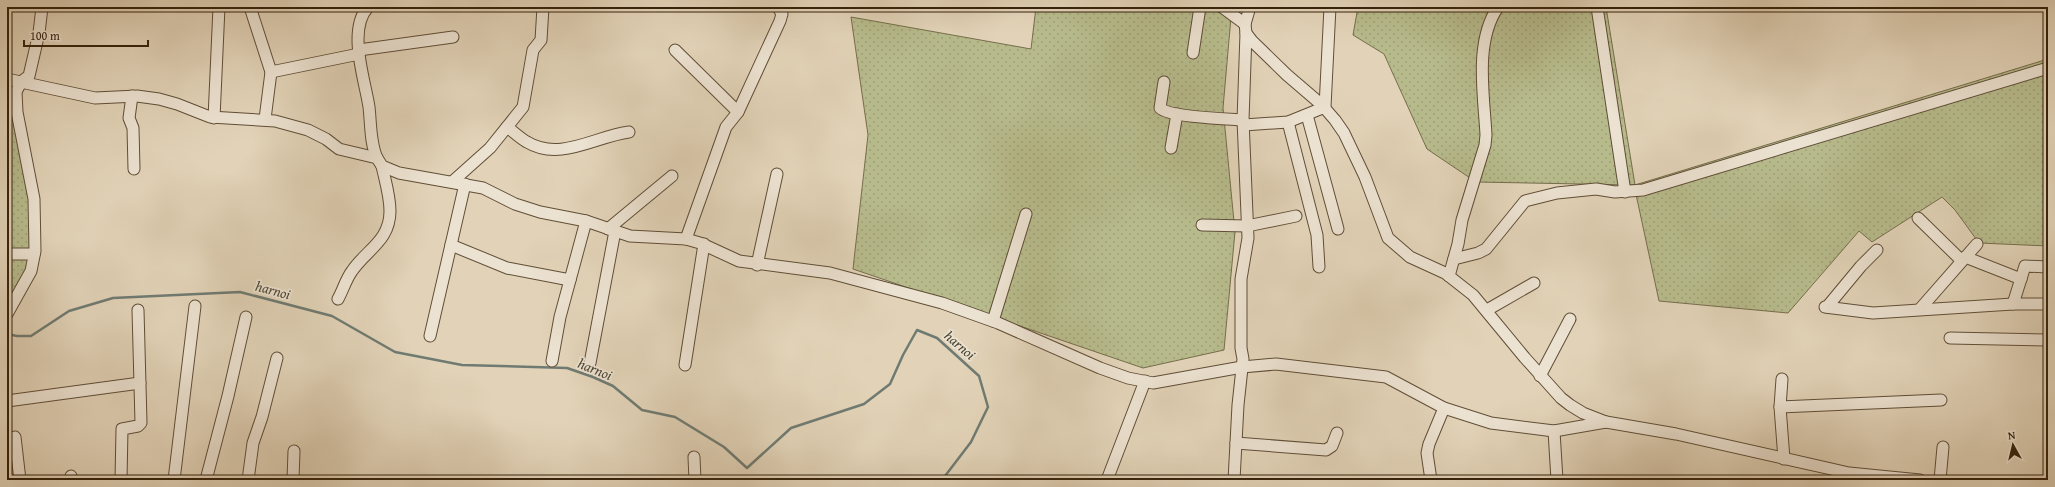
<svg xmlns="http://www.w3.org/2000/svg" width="2055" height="487" viewBox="0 0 2055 487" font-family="'Gentium Book Plus',serif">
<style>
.grass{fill:url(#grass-dots);stroke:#766e4c}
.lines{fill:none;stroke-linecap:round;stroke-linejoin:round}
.stream{stroke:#6f7b72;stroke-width:2.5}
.minor-casing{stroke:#604e37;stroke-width:13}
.minor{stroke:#ece2d1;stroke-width:11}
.labels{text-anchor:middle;stroke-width:3.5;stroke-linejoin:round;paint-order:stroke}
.water-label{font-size:14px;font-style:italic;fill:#4d4736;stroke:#ece2d1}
</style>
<defs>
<pattern id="grass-dots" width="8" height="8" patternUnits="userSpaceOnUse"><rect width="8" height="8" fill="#b7bb8c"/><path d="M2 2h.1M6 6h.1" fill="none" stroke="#9ea078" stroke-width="1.8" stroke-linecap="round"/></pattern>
</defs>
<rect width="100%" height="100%" fill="#e2d3b8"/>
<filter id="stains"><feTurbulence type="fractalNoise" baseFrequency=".005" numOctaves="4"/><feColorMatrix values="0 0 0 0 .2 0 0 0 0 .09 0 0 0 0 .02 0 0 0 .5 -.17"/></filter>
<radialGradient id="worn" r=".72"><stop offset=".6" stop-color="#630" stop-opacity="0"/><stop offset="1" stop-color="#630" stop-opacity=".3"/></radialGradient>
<g class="grass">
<path d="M1036,7h169l26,10 -8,91 12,124 -11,118 -81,18 -290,-99 15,-134 -17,-118 180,32z"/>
<path d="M1358,7h248l29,178 413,-126v187l-69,-3 -24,-33 -13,-13 -70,45 -13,-11 -71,82 -129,-12 -25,-116 -158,-3 -49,-33 -43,-95 -31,-19z"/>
<path d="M7,83l4,1 -2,10c12,55 35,125 16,180 -3,10 -12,20 -18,28z"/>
</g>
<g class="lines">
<path class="stream" d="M7,334l10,2h14l38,-25 44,-13 127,-6 92,24 63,36 67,13 105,3 26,9 20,9 29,24 33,7 49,30 23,21 44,-40 73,-24 26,-20 13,-29 14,-25 20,8 42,38 9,31 -17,35 -29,38"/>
<g class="minor-casing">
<g id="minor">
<path d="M250,7l21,65 -6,47"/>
<path d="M368,7c-21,23 -3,73 1,100 2,17 1,36 8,51"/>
<path d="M1222,7l23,17"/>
<path d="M1250,7l-5,17 1,9 6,8 35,34 35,30 13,15 9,13 21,44 23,61 22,19 35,16 28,22 52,63 36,40 9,7 13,8 23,9 70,12 173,39 71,7"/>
<path d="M1597,7l28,185"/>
<path d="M359,50l94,-13"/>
<path d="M675,50l63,62"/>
<path d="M1193,53l7,-46"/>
<path d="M271,72l88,-18"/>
<path d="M7,79l88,19 42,-2 22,3 18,5 33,13 65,4 33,9 18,9 13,10 38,9 5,8 17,7 84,15 32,16 25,8 46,9 44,15 56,3 14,4 39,18 91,12 112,30 56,20 102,45 28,10 25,5 89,-16 34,-3 110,13 58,31 47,15 63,8 52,-9"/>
<path d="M1164,82l-4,26c9,9 68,11 83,12"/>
<path d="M132,96l-3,22 4,10 1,41"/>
<path d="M1307,115l31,114"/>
<path d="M214,118l5,-111"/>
<path d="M1288,122l29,113 2,32"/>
<path d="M1244,125l44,-3 37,-15 5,-100"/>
<path d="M507,127c7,5 13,11 20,15 33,20 69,-6 102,-10"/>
<path d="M1171,148l6,-34"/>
<path d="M452,182l38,-34 33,-41 10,-57 8,-10 2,-33"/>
<path d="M1918,218l44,43"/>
<path d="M1202,225l45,1 49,-10"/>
<path d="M608,229l64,-53"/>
<path d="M686,239l40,-112 12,-15 42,-91 2,-7 -4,-7"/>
<path d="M451,245l56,23 63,12"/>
<path d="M7,254h27"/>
<path d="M1965,257l56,22"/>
<path d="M1454,259l24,-6 8,-4 39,-48 32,-8 39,-4 19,3 28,-2 405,-122"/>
<path d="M757,265l20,-91"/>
<path d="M2048,267l-23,-1 -12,38h35"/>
<path d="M1449,276l9,-32 4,-24 23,-75 1,-10c-2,-40 -12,-93 12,-128"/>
<path d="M338,299c5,-9 8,-20 14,-28 14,-21 38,-30 38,-60 0,-15 -5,-31 -8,-45"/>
<path d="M1825,307l48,6 140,-9"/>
<path d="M1827,307l34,-41 16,-16"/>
<path d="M1920,309l57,-65"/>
<path d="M1487,310l47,-27"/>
<path d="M7,314l24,-43 4,-20 -1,-52 -17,-87 -1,-20 5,-10 8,-6 10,-43 3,-26"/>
<path d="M993,321l33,-107"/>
<path d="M430,336l35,-152"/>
<path d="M1950,338l98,2"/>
<path d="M552,361l8,-44 26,-96"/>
<path d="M590,363l25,-132"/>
<path d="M685,365l19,-121"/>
<path d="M1540,376l30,-57"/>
<path d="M1782,379l-2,28 4,52"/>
<path d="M7,401l133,-18"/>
<path d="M1780,407l161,-7"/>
<path d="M1554,431l3,49"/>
<path d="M15,437l5,43"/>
<path d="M1236,443l90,7 6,-4 5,-13"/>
<path d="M694,457l1,23"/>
<path d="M71,476l1,4"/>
<path d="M121,480l1,-51 16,-3 3,-3 -3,-113"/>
<path d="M174,480l21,-174"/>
<path d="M206,480l22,-84 18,-79"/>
<path d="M248,480l5,-37 9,-26 15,-59"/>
<path d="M293,480l1,-29"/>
<path d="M1107,480l38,-99"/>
<path d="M1234,480l4,-75 5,-46 -2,-11v-69l7,-41 -5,-118 3,-87"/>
<path d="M1431,480l-4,-27 2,-9 15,-36"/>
<path d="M1940,480l3,-33"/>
</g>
</g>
<use href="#minor" class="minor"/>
</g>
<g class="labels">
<g class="water-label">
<text transform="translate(273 290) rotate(15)" y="5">harnoi</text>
<text transform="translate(960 345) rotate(41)" y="5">harnoi</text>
<text transform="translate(595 369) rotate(22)" y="5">harnoi</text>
</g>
</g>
<rect width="2055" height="487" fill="none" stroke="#e2d3b8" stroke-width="24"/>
<rect x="8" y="8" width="2039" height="471" fill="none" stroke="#35220c" stroke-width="2"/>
<rect x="12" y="12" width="2031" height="463" fill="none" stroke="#35220c"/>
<g transform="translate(2013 445) rotate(352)" stroke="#ece2d1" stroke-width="3" paint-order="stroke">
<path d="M0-3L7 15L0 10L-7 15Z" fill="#35220c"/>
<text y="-6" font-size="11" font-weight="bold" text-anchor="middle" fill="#35220c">N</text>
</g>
<path d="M24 40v6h124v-6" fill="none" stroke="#35220c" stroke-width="2"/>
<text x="30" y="40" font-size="12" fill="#35220c" stroke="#ece2d1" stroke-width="3" paint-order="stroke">100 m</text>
<rect width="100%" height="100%" filter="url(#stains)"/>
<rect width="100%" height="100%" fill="url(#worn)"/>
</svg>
